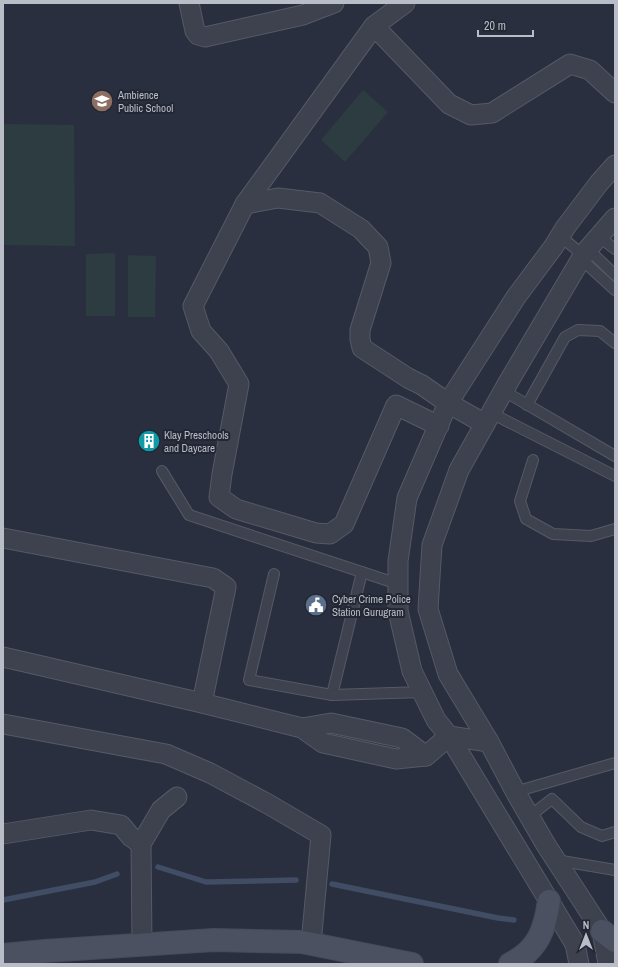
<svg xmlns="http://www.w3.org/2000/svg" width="618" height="967" viewBox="0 0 618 967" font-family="'Archivo Narrow',sans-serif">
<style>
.green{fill:#2c3c40}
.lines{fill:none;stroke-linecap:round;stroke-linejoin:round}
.stream{stroke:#414c65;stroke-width:5.5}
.lane-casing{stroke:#555a65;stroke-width:12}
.street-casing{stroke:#555a65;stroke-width:21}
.secondary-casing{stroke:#464b57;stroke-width:24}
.lane{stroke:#3d424e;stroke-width:10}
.street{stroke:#3d424e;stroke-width:19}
.secondary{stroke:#4b5160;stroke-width:22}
.labels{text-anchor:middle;stroke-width:4;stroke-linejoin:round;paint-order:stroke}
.poi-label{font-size:11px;fill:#b9bdc8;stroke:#222733;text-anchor:start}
</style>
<rect width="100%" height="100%" fill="#292f3e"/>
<g class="green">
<path d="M363,90l25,22 -43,50 -24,-22z"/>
<path d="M3,124l71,1 1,121 -72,-1z"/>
<path d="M115,253v63h-29v-62z"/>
<path d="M128,255l28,1 -1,61h-27z"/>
</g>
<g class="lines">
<g class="stream">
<path d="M158,867l48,15 90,-2"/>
<path d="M332,884l166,34 16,2"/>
<path d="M3,900l92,-18 22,-8"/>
</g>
<g class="lane-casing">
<g id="lane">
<path d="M560,236l23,19"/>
<path d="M599,237l16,12"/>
<path d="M588,249l27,26"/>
<path d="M581,259l34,31"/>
<path d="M504,391l111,65"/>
<path d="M527,405l38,-68 13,-7 22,1 15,12"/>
<path d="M491,413l124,63"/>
<path d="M533,460l-13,41 6,18 27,15 38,2 24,-7"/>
<path d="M162,471l27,44 209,69"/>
<path d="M274,574l-25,106 83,15 30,-123"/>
<path d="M332,695l90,-3"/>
<path d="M516,793l9,-4 90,-26"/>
<path d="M530,816l22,-17 29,28 21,9 13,-4"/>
<path d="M556,860l59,10"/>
</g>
</g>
<g class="street-casing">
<g id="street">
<path d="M189,3l6,28 3,4 7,2 98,-22 31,-12"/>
<path d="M405,3l-31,23 -129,178 -52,102 8,25 18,20 20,33 -17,90 -3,23 17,12 80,24 14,1 14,-10 52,-119 43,21"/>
<path d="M374,26l75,78 22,11 21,-2 78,-49 20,6 25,23"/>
<path d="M245,204l33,-6 42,5 41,26 17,18 3,16 -21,67v9l2,9 46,30 14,7 26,18 37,21"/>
<path d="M3,538l210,40 13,9 -24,116"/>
<path d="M3,657l199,46 100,25 21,15 73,16 30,-3 23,-20 40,6"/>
<path d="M3,724l163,30 44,19 58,31 53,31 -10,109"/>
<path d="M302,728l29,-5 71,15 24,18"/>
<path d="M3,834l88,-14 30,5 10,12 10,7"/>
<path d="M142,945l-1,-101 20,-34 16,-13"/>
<path d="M579,964l-4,-20 -26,-43 -100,-165 -13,-16 -24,-49 -14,-60v-50l9,-63 41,-95 68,-106 38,-51 11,-18 34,-45 16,-18"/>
<path d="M608,964l-6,-33 -56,-86 -30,-52 -27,-51 -41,-68 -20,-65 4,-64 27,-75 50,-89 72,-122 7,-10 27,-31"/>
</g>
</g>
<g class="secondary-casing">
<g id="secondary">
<path d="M602,931l13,10"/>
<path d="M3,955l42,-4 169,-11 88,2 110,22"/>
<path d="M510,964c28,-14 35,-34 39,-63"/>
</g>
</g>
<use href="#lane" class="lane"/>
<use href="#street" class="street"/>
<use href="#secondary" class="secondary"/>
</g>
<defs>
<g id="school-disc" transform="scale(1.15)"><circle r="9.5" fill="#8d6e63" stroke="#222733"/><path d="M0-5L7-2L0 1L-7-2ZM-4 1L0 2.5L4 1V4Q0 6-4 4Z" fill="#fff"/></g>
<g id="building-disc" transform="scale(1.15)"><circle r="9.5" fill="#0f9aa8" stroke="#222733"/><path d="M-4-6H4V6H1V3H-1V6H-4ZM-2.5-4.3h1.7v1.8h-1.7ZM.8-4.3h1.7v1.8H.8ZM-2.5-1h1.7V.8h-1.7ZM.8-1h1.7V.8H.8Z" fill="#fff"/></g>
<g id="civic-disc" transform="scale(1.15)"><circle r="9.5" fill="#5c6f8a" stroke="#222733"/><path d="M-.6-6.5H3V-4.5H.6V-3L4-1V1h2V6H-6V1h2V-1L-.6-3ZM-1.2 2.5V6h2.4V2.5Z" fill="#fff"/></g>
</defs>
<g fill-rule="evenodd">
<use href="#school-disc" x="102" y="101"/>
<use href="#building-disc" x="149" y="441"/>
<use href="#civic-disc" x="316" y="605"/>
</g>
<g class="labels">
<g class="poi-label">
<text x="118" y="99">Ambience<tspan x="118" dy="13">Public School</tspan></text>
<text x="164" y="439">Klay Preschools<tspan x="164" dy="13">and Daycare</tspan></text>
<text x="332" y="603">Cyber Crime Police<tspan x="332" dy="13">Station Gurugram</tspan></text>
</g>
</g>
<rect width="618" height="967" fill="none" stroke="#b9bdc8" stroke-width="8"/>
<g transform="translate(586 935)" stroke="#222733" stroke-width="3" paint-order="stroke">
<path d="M0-3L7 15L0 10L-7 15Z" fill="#b9bdc8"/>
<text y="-6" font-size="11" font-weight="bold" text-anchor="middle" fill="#b9bdc8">N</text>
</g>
<path d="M478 30v6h55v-6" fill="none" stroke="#b9bdc8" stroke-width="2"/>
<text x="484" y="30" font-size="12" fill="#b9bdc8" stroke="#222733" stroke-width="3" paint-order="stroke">20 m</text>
</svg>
